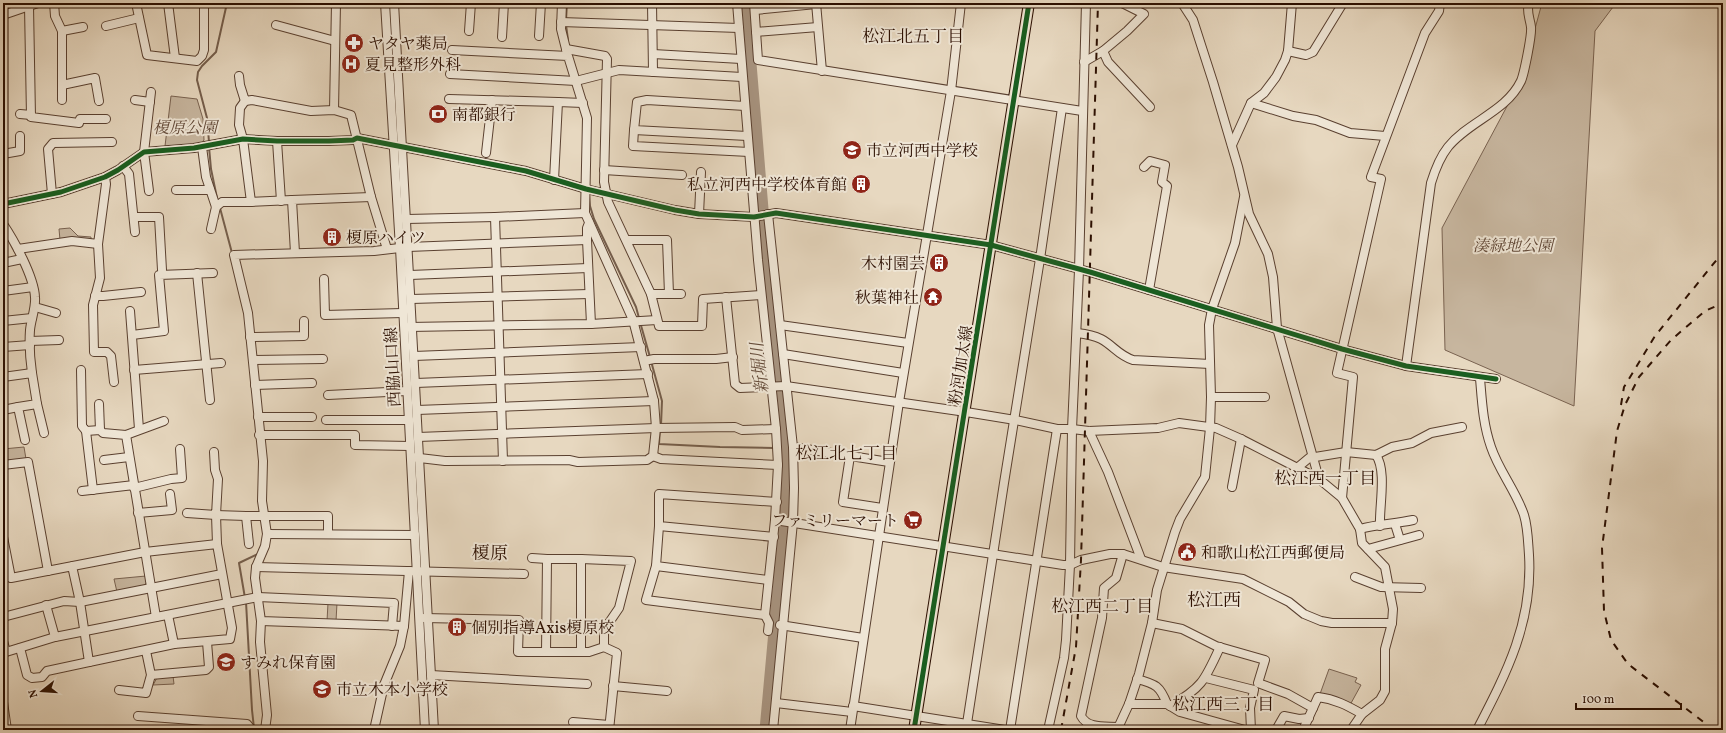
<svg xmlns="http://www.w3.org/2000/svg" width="1726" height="733" viewBox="0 0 1726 733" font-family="Vollkorn,'Noto Serif JP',serif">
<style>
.green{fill:#c7b69f;stroke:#796250}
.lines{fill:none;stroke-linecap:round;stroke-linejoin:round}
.stream{stroke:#755e4c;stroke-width:2}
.river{stroke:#a7937f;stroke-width:13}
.minor-casing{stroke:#5a4030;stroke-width:10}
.major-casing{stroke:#2b0e00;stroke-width:12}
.minor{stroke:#efe6d6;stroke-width:8}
.major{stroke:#e7d8c0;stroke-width:10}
.rail{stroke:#2b0e00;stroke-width:2;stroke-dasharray:7 7;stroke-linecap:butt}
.cycleway-casing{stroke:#efe6d6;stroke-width:8}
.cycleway{stroke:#1b5e20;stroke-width:5}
.labels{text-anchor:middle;stroke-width:4;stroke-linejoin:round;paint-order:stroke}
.poi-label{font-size:16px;fill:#2b0e00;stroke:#efe6d6;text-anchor:start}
.park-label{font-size:16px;font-style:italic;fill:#624938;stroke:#efe6d6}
.street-label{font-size:16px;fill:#2b0e00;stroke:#efe6d6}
.neighbourhood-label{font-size:17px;fill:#2b0e00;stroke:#efe6d6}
.water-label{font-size:17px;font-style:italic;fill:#634a39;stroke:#efe6d6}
.quarter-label{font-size:18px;fill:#2b0e00;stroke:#efe6d6}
</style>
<rect width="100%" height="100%" fill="#e7d8c0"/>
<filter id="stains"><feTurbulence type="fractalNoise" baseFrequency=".005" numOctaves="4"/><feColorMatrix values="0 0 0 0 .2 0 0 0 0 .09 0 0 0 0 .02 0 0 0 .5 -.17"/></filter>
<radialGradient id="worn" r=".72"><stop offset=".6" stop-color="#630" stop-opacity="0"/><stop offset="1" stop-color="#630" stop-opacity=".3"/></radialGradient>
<g class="green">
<path d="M1542,3h74l-21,28 -21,375 -129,-56 -3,-122 79,-148z"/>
<path d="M171,96l26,3 6,20 1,21 -3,4 -36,2z"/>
<path d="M70,228l8,8 13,1v3h-31l-1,-11z"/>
<path d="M24,447l2,12 -23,3v-13z"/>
<path d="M146,576l1,6 -3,4 -27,6 -3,-13z"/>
<path d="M328,603h9l-1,18h-9z"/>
<path d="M1329,669l28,9 -2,4 6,3 -11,20 -30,-11z"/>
<path d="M158,676h15l1,8 -21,1z"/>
</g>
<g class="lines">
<g class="stream">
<path d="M566,20l1,-17"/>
<path d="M566,25l2,15"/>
<path d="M209,142l-2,-24 -10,-38 1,-8 4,-6 14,-14 11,-49"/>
<path d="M209,147l2,22 6,29"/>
<path d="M589,195l1,11 4,13 42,88 3,11"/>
<path d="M220,208l12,45"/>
<path d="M640,322l10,35"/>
<path d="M651,361l11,40 -1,24"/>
<path d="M660,429l-1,15 61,3 54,1"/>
<path d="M779,448l6,-1"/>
<path d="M245,598l-6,-35 19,-9"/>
<path d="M246,602l6,108 2,18"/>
</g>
<path class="river" d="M745,3l24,291 16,153 2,53 -21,230"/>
<g class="minor-casing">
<g id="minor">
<path d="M54,3l1,13 7,15v69"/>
<path d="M136,3l11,52 50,6 5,-5 2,-6v-47"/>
<path d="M168,3l7,55"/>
<path d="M385,3l15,245 25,482"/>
<path d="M394,3l40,727"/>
<path d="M562,3l-1,26 6,24"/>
<path d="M652,3l1,69"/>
<path d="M754,3l4,57 324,51"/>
<path d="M816,3l6,68"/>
<path d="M1182,3l11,17 20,62 25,85 11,47 19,40 5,23 4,51 42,151"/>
<path d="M29,6l2,111 48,6 1,-4h26"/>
<path d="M755,10l61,-6"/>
<path d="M3,15l35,-12"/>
<path d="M561,22l178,6"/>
<path d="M276,25l59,16"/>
<path d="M106,26l33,-8"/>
<path d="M62,31l21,-4"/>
<path d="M469,31l2,-28"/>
<path d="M756,32l62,-5"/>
<path d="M539,36l2,-33"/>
<path d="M502,37l2,-34"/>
<path d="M566,49l39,7 2,3 -3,123 4,20 43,92"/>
<path d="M1103,51l24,-20 17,-17 -22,-11"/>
<path d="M1288,51l18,4 7,-3 30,-49"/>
<path d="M653,54l88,5"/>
<path d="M1084,62l19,-11 5,11 42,45"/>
<path d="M450,74l126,7 43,-11 123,7"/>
<path d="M239,76l1,9 5,16 7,-1 59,11 23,-1 17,5 20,82 16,52"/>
<path d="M62,85l33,-7 4,23"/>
<path d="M449,99l109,3"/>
<path d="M135,100l15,2"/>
<path d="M245,101l-5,7 -1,17 4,14 8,63 41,-2"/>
<path d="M1251,103l42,13 23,4 34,13 35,3"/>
<path d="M745,106l-98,-6 -10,2 -3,28 113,6"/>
<path d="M334,110l2,-107"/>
<path d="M20,114l11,1"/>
<path d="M634,130l-1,16 116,6"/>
<path d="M277,141l4,60"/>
<path d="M1232,145l19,-42 13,-10 12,-16 9,-17 3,-9 4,-48"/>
<path d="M202,147l4,30 10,30 -5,22"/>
<path d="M486,153l6,-53"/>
<path d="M3,154l17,-3v-15"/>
<path d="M123,166l6,8 6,58"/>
<path d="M1144,167l6,-6 15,4 -3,17 5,4 -18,104"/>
<path d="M604,170l78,5"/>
<path d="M554,180l4,-78 25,1"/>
<path d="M176,190h34"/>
<path d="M149,191l-5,-39 7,-60"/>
<path d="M52,194l-4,-45 5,-6 59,-1"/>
<path d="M3,204l58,-12 44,-15 13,-7 26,-18 50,-4 49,-9 34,2h52l24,-1 4,-2 169,33 60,18 89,21 24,4 55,3 22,-4 215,32 99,27 252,77 64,17 90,13"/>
<path d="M216,207l6,-5h29"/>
<path d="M699,214l2,-42"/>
<path d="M768,214l25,233 1,41 -1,34 -20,208"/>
<path d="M134,217h25l3,53"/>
<path d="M495,217l8,244"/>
<path d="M407,219l88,-2 90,-4"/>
<path d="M589,223l-2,5v12l4,84"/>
<path d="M3,224c11,16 31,53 32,73 1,11 -4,22 -5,33 -1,14 0,29 2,43"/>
<path d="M627,240h40l2,54h12"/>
<path d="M98,244l2,34 -7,27 1,47h13l4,4 3,26"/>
<path d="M18,249l54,-8 26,3 8,-60 -1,-7"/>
<path d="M295,253l-3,-53 79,-3"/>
<path d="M3,263l19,-4"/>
<path d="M197,273l13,127"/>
<path d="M410,275l178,-7"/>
<path d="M324,279l1,36 78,-2"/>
<path d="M3,291l30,-4"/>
<path d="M669,294h-18l8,32h43l1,-27 58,-4"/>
<path d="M95,296h8l38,-4"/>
<path d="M726,297l9,87 5,4 46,-2 180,26 49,8 42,9h15l17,2 69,-3 21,-5 37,5 25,11 78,40 23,19 18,31 2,14 23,24 8,42 -1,14 -7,26v42l-5,9 -18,14 -11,16"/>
<path d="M411,299l178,-5"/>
<path d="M35,307l21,6"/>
<path d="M130,311l9,118"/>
<path d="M3,321l29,-3"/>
<path d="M780,325l128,18"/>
<path d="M409,327l182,-3 66,-4"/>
<path d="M1077,333c9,1 16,2 24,6 13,7 17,16 32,21l77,4"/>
<path d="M132,335l32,-4 -5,-56 54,-2"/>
<path d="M250,337l54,-1v-15"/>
<path d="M30,341l29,-1"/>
<path d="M3,347l27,-2"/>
<path d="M783,354l120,19"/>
<path d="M414,356l227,-9"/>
<path d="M253,360l70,-1"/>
<path d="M644,361l10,-2h62l17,-2"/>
<path d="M1406,366l25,-183c4,-13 9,-26 17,-36 21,-26 58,-35 73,-66 3,-7 11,-46 10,-54 -1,-9 -5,-15 -2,-24"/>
<path d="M81,370l1,56 4,5 14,-1 3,3 23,2 30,182"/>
<path d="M134,370l87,-7"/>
<path d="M3,377l29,-4 5,31 -19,3 7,33"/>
<path d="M416,383l232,-9"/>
<path d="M255,385l57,-2"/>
<path d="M328,395l79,-4"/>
<path d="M1211,397h54"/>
<path d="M37,404l7,29"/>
<path d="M99,404l1,26"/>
<path d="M3,410l15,-3"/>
<path d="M417,410l237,-9"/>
<path d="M258,417h54"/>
<path d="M326,420h83"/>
<path d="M86,431l7,59"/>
<path d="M1089,431l19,41 33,87"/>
<path d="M126,435l38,-14"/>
<path d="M259,435h96v10l55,1"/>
<path d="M418,437l238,-9 79,-1 7,3 34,-1"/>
<path d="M793,447l96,15"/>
<path d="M1376,455c11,16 3,51 4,71"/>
<path d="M653,456l8,3 117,6"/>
<path d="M850,456l-7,46 39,6"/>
<path d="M411,457l34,4 124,-1 9,2 69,-2 6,-4 3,-28 -2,-27 -21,-81 -48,-107 2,-95 -19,-62 -116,-6"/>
<path d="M104,460l25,-3"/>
<path d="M3,465l25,-3 20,109"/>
<path d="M1297,468l12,-10 37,-6 30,3 16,-8 20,-4 19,-10 31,-6"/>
<path d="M1232,487l9,-48"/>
<path d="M134,488l37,-9 11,-1 -2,-29"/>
<path d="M82,491l52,-6"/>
<path d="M1342,498l11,-121 -16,-4 44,-194 -10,-2 54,-144 14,-22 1,-8"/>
<path d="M138,513l34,-3 -2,-16"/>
<path d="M187,513l29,2 2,-36 -3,-9 -1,-18"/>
<path d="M246,516l3,28"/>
<path d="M775,520l288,45h7l11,-5 29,-6h13l40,13 80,12 46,23 15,12 17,7 11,2h60"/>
<path d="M1395,524l5,16"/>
<path d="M659,526l-3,40 112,14"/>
<path d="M1360,529c17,-5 35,-5 53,-9"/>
<path d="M267,534l148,1"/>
<path d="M3,537l8,41 134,-26 72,-8 15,84 -2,11 -56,5 -85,18 -9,-60 -8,-36"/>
<path d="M774,537l-115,-11v-32l118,8"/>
<path d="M217,544l-1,-29 30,1h82v18"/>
<path d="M1368,549l51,-14"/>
<path d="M532,558l15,1 -1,93"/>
<path d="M547,559h34v93"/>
<path d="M581,559l50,2 -12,47 -15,22v17"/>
<path d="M656,566l-10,34 119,15 10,-95 3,-55 -2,-36 -18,-169 -21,-257"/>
<path d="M256,567l268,7"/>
<path d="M1355,577l26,10 40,1"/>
<path d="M46,605l9,32 203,-40 136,6 -2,23"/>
<path d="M168,615l6,29"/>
<path d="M765,615l4,8 -1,8"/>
<path d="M3,617l61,-16 16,1 142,-28"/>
<path d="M424,618l95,2 -1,32h71l15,-5 13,6 -8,77"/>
<path d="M261,621l-1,21 7,73 -2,15"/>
<path d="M1152,623l30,6 34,17 49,14 -7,23 30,11 25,14"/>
<path d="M780,625l83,13"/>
<path d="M404,626l-143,-5 -6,-43 1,-11 9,-21 2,-12 -5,-33 1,-40 -15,-148 -14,-58 140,-4 34,-4 179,-7"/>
<path d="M3,641l3,11 49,-15"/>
<path d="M20,648l7,27 5,3 10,-1 5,-6 42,-9"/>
<path d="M151,675l55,-5 3,-3 -2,-25"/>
<path d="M431,675l156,9"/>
<path d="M1206,678l48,12 -4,18 1,22"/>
<path d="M1137,679c19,5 23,7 30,25"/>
<path d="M613,686l54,5"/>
<path d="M119,690l27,3 5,-18 -5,-24"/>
<path d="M3,702l4,28"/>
<path d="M776,703l76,9"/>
<path d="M1129,704h38l13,8 65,18"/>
<path d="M853,706l152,24"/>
<path d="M1170,706c32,-18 35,-26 50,-59"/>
<path d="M138,716l109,8 5,6"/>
<path d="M573,722l36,3"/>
<path d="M1118,727c-13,-1 -30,2 -37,-11l21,-98 2,-30 12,-10 7,-24"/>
<path d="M374,730l10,-45 16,-39 4,-20 5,-55"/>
<path d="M850,730l49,-328 52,-311 10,-88"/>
<path d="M966,730l38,-247 36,-224 22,-151"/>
<path d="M1010,730l47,-301"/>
<path d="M1048,730l16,-72 2,-18 4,-75 2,-136 7,-159 7,-267"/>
<path d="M1117,730l12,-26 10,-30 13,-51 5,-33 18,-58 5,-13 25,-42 5,-49 1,-31 -2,-72 3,-16 23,-66 9,-46"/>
<path d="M1276,730l8,-14 15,3 10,-1"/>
<path d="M1303,730l15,-33c17,2 30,9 44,17"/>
<path d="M1477,730c30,-58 56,-108 52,-175 -1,-13 -1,-27 -5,-40 -8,-24 -25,-44 -33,-68 -8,-23 -9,-45 -11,-69"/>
</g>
</g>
<g class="major-casing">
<path id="major" d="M914,730l115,-727"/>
</g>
<use href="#minor" class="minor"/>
<use href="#major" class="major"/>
<g class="rail">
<path d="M1621,405l3,-18 31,-51 68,-84"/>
<path d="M1061,730l15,-83 5,-87 17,-557"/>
<path d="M1714,730l-86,-66 -17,-24 -7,-29 -2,-63 15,-117 8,-26 14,-28 32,-37 34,-29 18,-8"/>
</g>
<g class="cycleway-casing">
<g id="cycleway">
<path d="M3,204l58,-12 44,-15 13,-7 26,-18 50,-4 49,-9 34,2h52l24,-1 4,-2 169,33 60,18 89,21 24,4 55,3 22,-4 215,32 99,27 252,77 64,17 90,13"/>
<path d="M914,730l115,-727"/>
</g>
</g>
<use href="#cycleway" class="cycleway"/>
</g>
<defs>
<g id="pharmacy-disc" transform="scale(1)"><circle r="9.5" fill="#8f2418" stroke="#efe6d6"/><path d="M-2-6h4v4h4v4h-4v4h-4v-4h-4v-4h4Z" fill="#fff"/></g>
<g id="hospital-disc" transform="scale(1)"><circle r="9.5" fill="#8f2418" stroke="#efe6d6"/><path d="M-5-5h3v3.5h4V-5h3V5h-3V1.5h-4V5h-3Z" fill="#fff"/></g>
<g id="bank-disc" transform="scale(1)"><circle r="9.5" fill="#8f2418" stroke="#efe6d6"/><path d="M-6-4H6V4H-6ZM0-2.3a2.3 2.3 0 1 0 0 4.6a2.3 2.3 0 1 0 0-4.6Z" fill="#fff"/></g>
<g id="school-disc" transform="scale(1)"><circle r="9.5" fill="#8f2418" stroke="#efe6d6"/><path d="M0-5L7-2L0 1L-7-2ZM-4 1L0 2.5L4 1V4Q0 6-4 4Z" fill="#fff"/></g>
<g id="building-disc" transform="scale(1)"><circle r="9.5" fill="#8f2418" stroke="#efe6d6"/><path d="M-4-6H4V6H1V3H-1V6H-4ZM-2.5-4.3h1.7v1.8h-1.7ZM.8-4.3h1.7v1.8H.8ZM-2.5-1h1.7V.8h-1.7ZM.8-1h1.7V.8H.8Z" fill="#fff"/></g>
<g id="temple-disc" transform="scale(1)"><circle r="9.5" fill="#8f2418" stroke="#efe6d6"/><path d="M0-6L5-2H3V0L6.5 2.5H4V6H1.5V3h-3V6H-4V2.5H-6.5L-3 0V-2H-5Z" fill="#fff"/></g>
<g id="supermarket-disc" transform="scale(1)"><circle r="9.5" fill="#8f2418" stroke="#efe6d6"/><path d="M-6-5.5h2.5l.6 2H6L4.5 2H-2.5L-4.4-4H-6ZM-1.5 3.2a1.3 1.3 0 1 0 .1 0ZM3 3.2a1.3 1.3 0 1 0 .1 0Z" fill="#fff"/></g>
<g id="civic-disc" transform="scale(1)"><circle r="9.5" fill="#8f2418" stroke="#efe6d6"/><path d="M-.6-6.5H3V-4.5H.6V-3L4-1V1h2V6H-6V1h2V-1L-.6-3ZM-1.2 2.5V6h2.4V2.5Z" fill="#fff"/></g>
</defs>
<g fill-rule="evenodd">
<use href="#pharmacy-disc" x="354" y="43"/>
<use href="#hospital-disc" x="351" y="64"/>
<use href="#bank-disc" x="438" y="114"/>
<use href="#school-disc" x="852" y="150"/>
<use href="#building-disc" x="861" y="184"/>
<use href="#building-disc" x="332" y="237"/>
<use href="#building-disc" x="939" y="263"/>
<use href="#temple-disc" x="933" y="297"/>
<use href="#supermarket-disc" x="913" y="520"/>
<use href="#civic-disc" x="1187" y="552"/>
<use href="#building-disc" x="457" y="627"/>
<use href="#school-disc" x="226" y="662"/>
<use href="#school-disc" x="322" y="689"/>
</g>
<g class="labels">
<g class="poi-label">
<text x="368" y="49">ヤタヤ薬局</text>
<text x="365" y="70">夏見整形外科</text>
<text x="452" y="120">南都銀行</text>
<text x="866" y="156">市立河西中学校</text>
<text x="847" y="190" text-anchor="end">私立河西中学校体育館</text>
<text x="346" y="243">榎原ハイツ</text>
<text x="925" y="269" text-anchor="end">木村園芸</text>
<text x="919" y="303" text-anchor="end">秋葉神社</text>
<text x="899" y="526" text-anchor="end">ファミリーマート</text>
<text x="1201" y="558">和歌山松江西郵便局</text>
<text x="471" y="633">個別指導Axis榎原校</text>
<text x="240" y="668">すみれ保育園</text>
<text x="336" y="695">市立木本小学校</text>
</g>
<g class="park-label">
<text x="185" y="133">榎原公園</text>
<text x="1513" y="251">湊緑地公園</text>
</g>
<g class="street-label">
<text transform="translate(960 365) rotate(-81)" y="6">粉河加太線</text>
<text transform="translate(392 367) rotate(-93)" y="6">西脇山口線</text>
</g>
<g class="neighbourhood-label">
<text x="913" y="42">松江北五丁目</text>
<text x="846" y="459">松江北七丁目</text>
<text x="1325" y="484">松江西一丁目</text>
<text x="1102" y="612">松江西二丁目</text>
<text x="1223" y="710">松江西三丁目</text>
</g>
<g class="water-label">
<text transform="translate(759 368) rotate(-96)" y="6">新堀川</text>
</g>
<g class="quarter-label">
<text x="490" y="559">榎原</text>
<text x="1214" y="606">松江西</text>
</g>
</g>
<rect width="1726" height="733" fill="none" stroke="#e7d8c0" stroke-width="16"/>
<rect x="4" y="4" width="1718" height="725" fill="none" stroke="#2b0e00" stroke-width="2"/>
<rect x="8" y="8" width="1710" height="717" fill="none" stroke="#2b0e00"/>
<g transform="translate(42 691) rotate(253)" stroke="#efe6d6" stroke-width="3" paint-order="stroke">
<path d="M0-3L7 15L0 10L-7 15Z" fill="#2b0e00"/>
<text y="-6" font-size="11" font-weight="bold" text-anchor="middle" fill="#2b0e00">N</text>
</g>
<path d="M1576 703v6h105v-6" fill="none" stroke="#2b0e00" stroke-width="2"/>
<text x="1582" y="703" font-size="12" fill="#2b0e00" stroke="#efe6d6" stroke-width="3" paint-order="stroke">100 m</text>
<rect width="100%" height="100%" filter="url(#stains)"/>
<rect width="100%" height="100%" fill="url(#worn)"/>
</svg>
